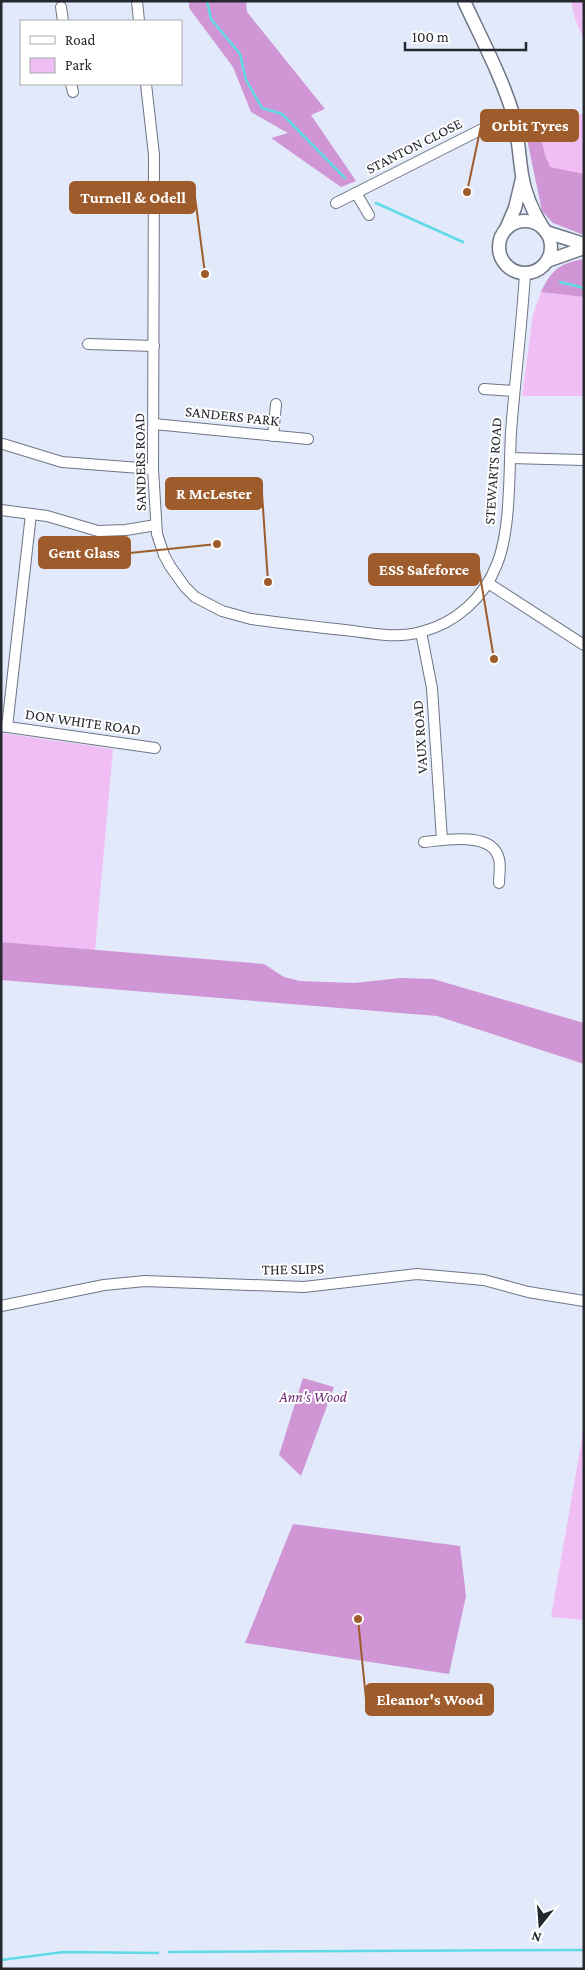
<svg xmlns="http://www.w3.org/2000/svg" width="585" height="1970" viewBox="0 0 585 1970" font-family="'Crimson Pro',serif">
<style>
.green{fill:#f1bdf5}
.forest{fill:#cf95d4}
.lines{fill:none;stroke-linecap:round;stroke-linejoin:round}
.stream{stroke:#60dae5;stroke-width:2.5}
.minor-casing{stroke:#6e7685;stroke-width:12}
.major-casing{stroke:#6e7685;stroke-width:15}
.minor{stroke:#fff;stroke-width:10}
.major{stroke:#fff;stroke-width:12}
.labels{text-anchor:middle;stroke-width:4;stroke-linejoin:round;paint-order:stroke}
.street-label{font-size:15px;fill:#25282e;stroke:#fff}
.park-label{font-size:15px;font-style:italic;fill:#6f2b77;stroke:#fff}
.leader{fill:none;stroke:#9e5b2b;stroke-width:2}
.callout-dot{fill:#9e5b2b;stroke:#fff;stroke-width:2}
.callout{fill:#9e5b2b;stroke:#9e5b2b;stroke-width:2}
.callout-label{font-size:16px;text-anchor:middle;font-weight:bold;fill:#fff}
</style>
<rect width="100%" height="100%" fill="#e1e9fb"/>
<g class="green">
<path d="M571,1h13v38l-9,-20z"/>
<path d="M584,113v61l-34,-6 -5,-13 -5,-22z"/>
<path d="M541,292l43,5v99h-62l11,-81z"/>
<path d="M1,733l112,16 -18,201 -94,-8z"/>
<path d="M584,1427v193l-33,-3z"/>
</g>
<g class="forest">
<path d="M189,1h57l1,11 78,97 -14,6 45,66 -15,6 -70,-49 17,-5 -37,-21 -18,-45 -44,-59z"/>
<path d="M540,133l5,22 5,12 34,7v61l-31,-12 -11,-12 -15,-72z"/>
<path d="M584,259v38l-43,-5c10,-22 19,-29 43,-33z"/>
<path d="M1,942l263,22 20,13 16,4 54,2 47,-5 32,1 151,44v41l-147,-48 -436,-36z"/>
<path d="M303,1378l31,9 -33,89 -22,-21z"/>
<path d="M293,1524l167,22 6,50 -17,78 -204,-31z"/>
</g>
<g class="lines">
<g class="stream">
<path d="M207,1l4,18 29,35 6,26 16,28 20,6 63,64"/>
<path d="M376,203l87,39"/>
<path d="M560,282l24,6"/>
<path d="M169,1952l415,-2"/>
<path d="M1,1960l63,-8 94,1"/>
</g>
<g class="minor-casing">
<g id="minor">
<path d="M137,1l2,20"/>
<path d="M61,7l2,14"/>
<path d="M71,84l2,8"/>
<path d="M146,84l8,71 -1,314 4,65 7,21 6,11 15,21 10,10 27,14 29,8c31,4 63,8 94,11 24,3 52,9 76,2 35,-9 63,-34 76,-68 14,-34 12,-94 14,-132 4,-53 11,-106 14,-159"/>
<path d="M356,193l13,22"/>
<path d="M336,203l162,-82 15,-5"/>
<path d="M88,344l66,2"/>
<path d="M484,389l30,2"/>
<path d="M154,424l154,15"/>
<path d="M273,436l3,-32"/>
<path d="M3,444l59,18 91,7"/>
<path d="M510,458l74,2"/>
<path d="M1,510l46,6 51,15 28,-1 30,-5"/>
<path d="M488,583l96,62"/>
<path d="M421,632l11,56 10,152"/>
<path d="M1,726l154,22"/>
<path d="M7,727l24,-213"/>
<path d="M424,842c21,-2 69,-11 75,17 2,7 0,16 0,24"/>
<path d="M1,1306l103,-21 41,-4 159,6 113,-13 67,6 44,12 56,9"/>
</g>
</g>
<g class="major-casing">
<g id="major">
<path d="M464,1c17,37 37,74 49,113 5,20 6,41 9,61 3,19 11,37 21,53"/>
<circle cx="525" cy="247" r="26"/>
<path d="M506,229l9,-21 7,-29"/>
<path d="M546,232l38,12"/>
<path d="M547,261l37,-13"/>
</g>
</g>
<use href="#minor" class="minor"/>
<use href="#major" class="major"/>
</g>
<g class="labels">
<g class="street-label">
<text transform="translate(414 146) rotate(-27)" y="5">STANTON CLOSE</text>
<text transform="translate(232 416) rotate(6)" y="5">SANDERS PARK</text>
<text transform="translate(140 462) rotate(-91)" y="5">SANDERS ROAD</text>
<text transform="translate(493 471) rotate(-86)" y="5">STEWARTS ROAD</text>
<text transform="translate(83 722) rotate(8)" y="5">DON WHITE ROAD</text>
<text transform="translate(420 737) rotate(-94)" y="5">VAUX ROAD</text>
<text transform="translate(293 1269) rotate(-1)" y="5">THE SLIPS</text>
</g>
<g class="park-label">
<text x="313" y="1402">Ann's Wood</text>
</g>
</g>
<path class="leader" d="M467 192L481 126M205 274L195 197M268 582L262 493M217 544L130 553M494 659L479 569M358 1619L366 1699"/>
<g class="callout-dot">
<circle cx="467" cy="192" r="5"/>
<circle cx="205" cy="274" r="5"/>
<circle cx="268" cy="582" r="5"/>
<circle cx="217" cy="544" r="5"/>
<circle cx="494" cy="659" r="5"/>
<circle cx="358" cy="1619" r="5"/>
</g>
<g class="callout">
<rect x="481" y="110" width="97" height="31" rx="5"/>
<rect x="70" y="182" width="125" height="31" rx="5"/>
<rect x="166" y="478" width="96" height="31" rx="5"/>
<rect x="39" y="537" width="91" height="31" rx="5"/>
<rect x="369" y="554" width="110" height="31" rx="5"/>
<rect x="366" y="1684" width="127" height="31" rx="5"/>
</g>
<g class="callout-label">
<text x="530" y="131">Orbit Tyres</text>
<text x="133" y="203">Turnell &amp; Odell</text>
<text x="214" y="499">R McLester</text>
<text x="84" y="558">Gent Glass</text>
<text x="424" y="575">ESS Safeforce</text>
<text x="430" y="1705">Eleanor's Wood</text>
</g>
<rect width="585" height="1970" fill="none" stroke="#25282e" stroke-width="5"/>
<rect x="20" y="20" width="162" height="65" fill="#ffffff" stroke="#a8a9ab"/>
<rect x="30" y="36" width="25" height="8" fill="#ffffff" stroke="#a8a9ab"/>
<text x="65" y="45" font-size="15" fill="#25282e">Road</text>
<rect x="30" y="58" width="25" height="15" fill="#f1bdf5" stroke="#a8a9ab"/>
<text x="65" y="70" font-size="15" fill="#25282e">Park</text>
<g transform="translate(540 1925) rotate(197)" stroke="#ffffff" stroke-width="4" paint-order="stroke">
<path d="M0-4L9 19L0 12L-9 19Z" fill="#25282e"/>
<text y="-8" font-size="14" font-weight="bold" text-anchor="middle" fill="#25282e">N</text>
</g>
<path d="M405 42v8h121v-8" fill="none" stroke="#25282e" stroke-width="2.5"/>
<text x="412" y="42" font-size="15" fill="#25282e" stroke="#ffffff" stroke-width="4" paint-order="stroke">100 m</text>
</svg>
